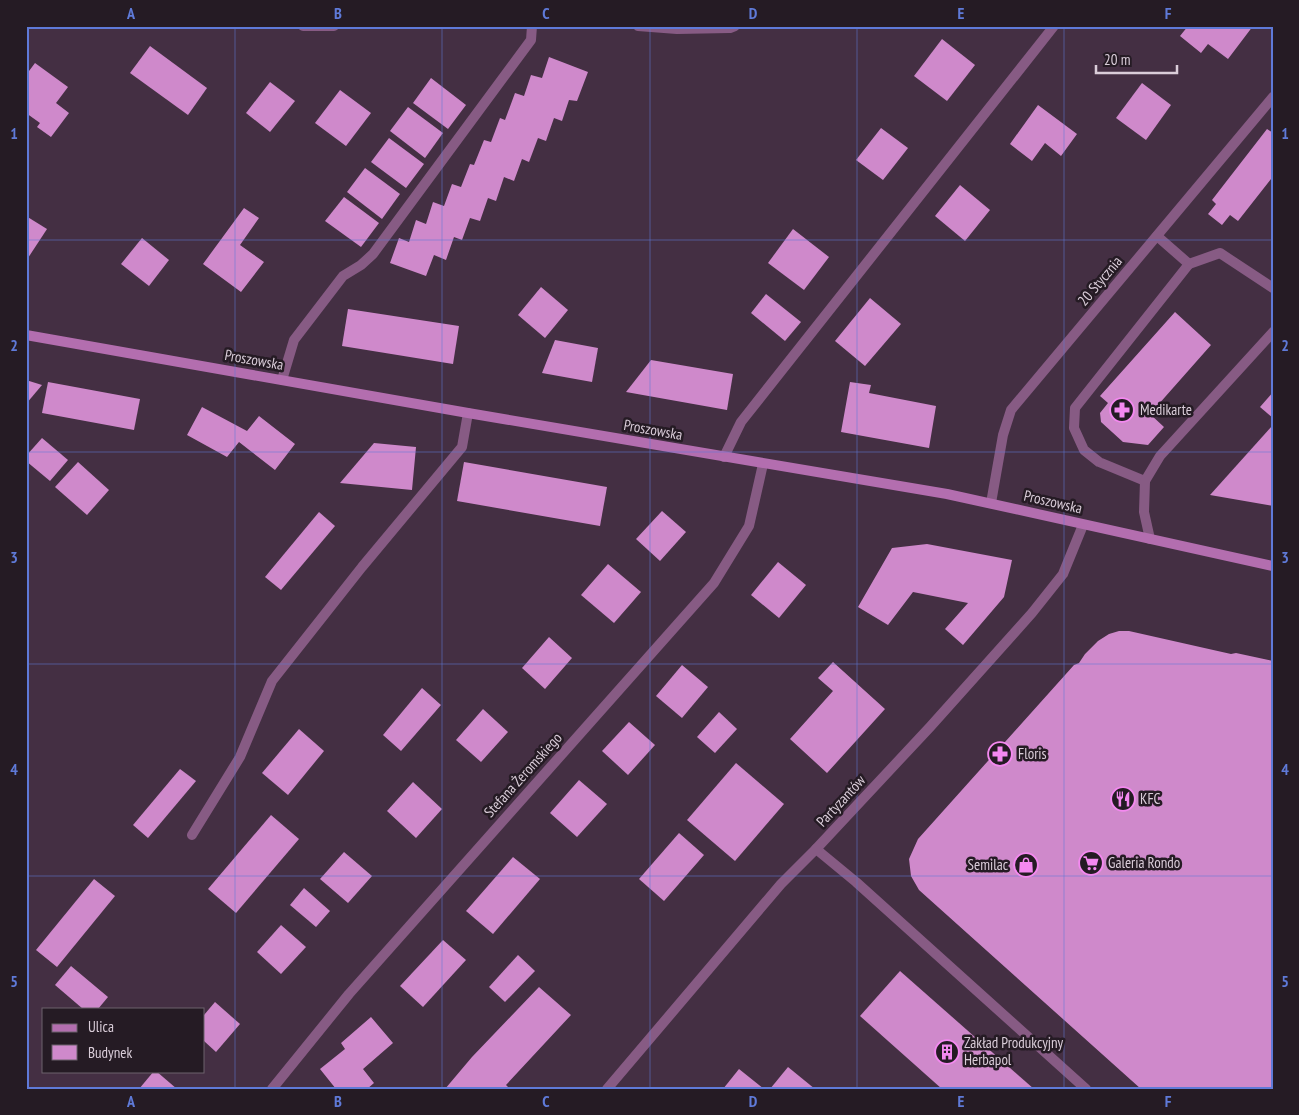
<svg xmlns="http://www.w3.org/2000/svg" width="1299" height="1115" viewBox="0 0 1299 1115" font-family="'PT Sans Narrow',sans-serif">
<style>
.building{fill:#cf89cb}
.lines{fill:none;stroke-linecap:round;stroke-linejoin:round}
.service{stroke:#875b84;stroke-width:10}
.minor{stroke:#875b84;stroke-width:10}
.secondary{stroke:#b36eaf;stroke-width:10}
.grid{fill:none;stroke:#5f7ad8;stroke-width:1;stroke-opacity:0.55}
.labels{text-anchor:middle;stroke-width:5;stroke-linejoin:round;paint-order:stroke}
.street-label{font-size:15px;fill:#dacdd9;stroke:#251b24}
.poi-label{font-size:15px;fill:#dacdd9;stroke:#251b24;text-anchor:start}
.neatline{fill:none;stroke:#5f7ad8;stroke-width:2}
.grid-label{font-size:16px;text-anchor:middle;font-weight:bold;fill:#5f7ad8}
</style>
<rect width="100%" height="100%" fill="#442f43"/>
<g class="building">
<path d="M1188,26h65l-25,33 -20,-15 -7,9 -21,-17z"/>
<path d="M942,39l33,26 -28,36 -33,-25z"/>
<path d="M150,46l57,42 -19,27 -58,-42z"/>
<path d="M549,57l39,15 -11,29 -8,-1 -7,21 -8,-3 -8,23 -8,-3 -9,24 -7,-3 -8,22 -10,-4 -8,24 -8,-3 -8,23 -10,-3 -8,22 -8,-3 -8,23 -12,-5 -8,21 -36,-13 9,-25 10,4 7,-22 10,4 7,-22 11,4 8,-22 9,3 9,-23 4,1 10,-25 7,2 9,-24 5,2 10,-27 9,3 7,-21 11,3z"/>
<path d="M35,63l33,24 -12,16 13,10 -18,24 -14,-10 3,-4 -14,-10v-38z"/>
<path d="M431,78l35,27 -18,24 -35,-26z"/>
<path d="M270,82l25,19 -25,31 -24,-19z"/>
<path d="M1142,83l29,22 -25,35 -30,-22z"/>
<path d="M340,90l31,23 -25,33 -31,-23z"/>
<path d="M1038,105l39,29 -16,22 -16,-13 -13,18 -22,-17z"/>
<path d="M408,107l35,26 -18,25 -35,-27z"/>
<path d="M881,128l27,20 -25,32 -27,-20z"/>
<path d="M1267,129l6,4v47l-2,-1 -33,42 -8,-6 -8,10 -14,-11 8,-10 -4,-4z"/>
<path d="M389,138l35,26 -18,24 -35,-26z"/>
<path d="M365,168l35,26 -18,25 -35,-27z"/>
<path d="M960,185l30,25 -25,31 -30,-25z"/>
<path d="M344,197l35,26 -18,24 -36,-26z"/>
<path d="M244,208l15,10 -19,27 24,17 -23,30 -38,-28z"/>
<path d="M26,216l21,13 -19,29 -2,-1z"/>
<path d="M793,229l36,28 -25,33 -36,-27z"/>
<path d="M142,238l27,22 -20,26 -28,-22z"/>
<path d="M541,287l27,23 -23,28 -27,-23z"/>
<path d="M766,294l35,28 -16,19 -34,-28z"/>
<path d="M870,298l31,26 -36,42 -30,-25z"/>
<path d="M348,309l111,17 -6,38 -111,-18z"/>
<path d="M1175,312l36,33 -61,69 14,13 -16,18 -25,-3 -22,-20 -1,-9 8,-10 -8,-7z"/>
<path d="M555,340l43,8 -6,34 -50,-9z"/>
<path d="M651,360l82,14 -6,36 -101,-18z"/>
<path d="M26,380l16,5 -16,19z"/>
<path d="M48,382l92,17 -6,31 -92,-17z"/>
<path d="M850,382l21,3 -2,8 67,13 -7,42 -88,-16z"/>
<path d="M1273,392v26l-13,-11z"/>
<path d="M202,407l45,24 12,-15 36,28 -20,26 -36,-28 -12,15 -40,-22z"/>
<path d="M1273,425v81l-63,-11z"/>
<path d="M42,438l26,22 -18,21 -24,-20v-5z"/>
<path d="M374,443l42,4 -4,43 -72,-7z"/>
<path d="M78,462l31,28 -22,25 -32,-28z"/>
<path d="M464,462l143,25 -7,39 -143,-25z"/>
<path d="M662,511l24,21 -26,29 -24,-22z"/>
<path d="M319,512l16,14 -54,64 -16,-13z"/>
<path d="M927,544l85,16 -8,37 -41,48 -18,-16 23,-26 -55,-11 -25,33 -30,-18 34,-59z"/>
<path d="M778,562l28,23 -27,33 -28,-23z"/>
<path d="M608,564l33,28 -27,31 -33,-28z"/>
<path d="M1119,631h10l102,23 5,-1 37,8v428h-132l-222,-199 -8,-14 -2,-17 9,-20 156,-174 5,-2 6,-9 13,-13 11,-7z"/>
<path d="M549,637l23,21 -27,31 -23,-21z"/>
<path d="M833,662l52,47 -58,64 -37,-34 43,-48 -15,-13z"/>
<path d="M682,665l26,22 -26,31 -26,-22z"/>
<path d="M422,688l19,17 -40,46 -18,-16z"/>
<path d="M483,709l25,23 -27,30 -25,-22z"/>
<path d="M719,712l18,17 -22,24 -18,-16z"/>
<path d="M629,722l26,23 -27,30 -26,-24z"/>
<path d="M299,729l25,22 -36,44 -26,-22z"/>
<path d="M736,763l48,41 -49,57 -48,-41z"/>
<path d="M180,769l16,12 -48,57 -15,-13z"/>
<path d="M579,780l28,24 -30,33 -27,-24z"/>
<path d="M413,782l29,27 -26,29 -29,-27z"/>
<path d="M271,815l28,24 -63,74 -28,-24z"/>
<path d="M679,833l25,22 -40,46 -25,-22z"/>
<path d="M344,852l28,24 -24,27 -28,-24z"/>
<path d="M513,857l27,22 -47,55 -27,-23z"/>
<path d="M94,879l21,17 -58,71 -21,-17z"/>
<path d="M304,888l26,23 -14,16 -26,-22z"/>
<path d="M281,925l25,22 -25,27 -24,-22z"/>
<path d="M443,940l23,20 -43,47 -23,-21z"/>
<path d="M518,955l17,16 -30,31 -16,-15z"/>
<path d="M71,966l37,31 -10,12h-15l-28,-24z"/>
<path d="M900,971l134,118h-92l-82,-73z"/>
<path d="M539,987l32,28 -65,70 4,4h-65l27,-32z"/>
<path d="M215,1002l25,22 -24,28 -12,-11v-26z"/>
<path d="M371,1017l22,26 -30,26 11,14 -7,6h-31l-16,-20 25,-20 -4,-6z"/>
<path d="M788,1067l27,22h-45z"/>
<path d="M739,1069l25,20h-41z"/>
<path d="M154,1071h2l21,18h-38z"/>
</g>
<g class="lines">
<g class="service">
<path d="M1157,236l32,28 31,-11 53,35"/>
<path d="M282,380l12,-40 49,-64 18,-11 12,-11 158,-214 1,-14"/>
<path d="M1145,481l-46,-19 -15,-12 -10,-22 1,-20 114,-144"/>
<path d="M1150,539l-6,-27 1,-31 15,-25 113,-124"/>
</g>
<g class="minor">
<path d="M303,26h31"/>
<path d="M638,26l39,3 53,-1 5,-2"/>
<path d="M724,457l17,-35 313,-396"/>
<path d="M991,503l12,-68 8,-25 262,-313"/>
<path d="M192,835l48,-78 32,-76 90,-114 100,-120 6,-34"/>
<path d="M816,849l40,33 230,207"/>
<path d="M272,1089l77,-95 365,-411 35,-57 14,-62"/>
<path d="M607,1089l174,-205 35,-35 114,-122 102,-114 31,-39 20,-49"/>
</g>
<path class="secondary" d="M26,335l442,78 479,81 326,72"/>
</g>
<path class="grid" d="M235,26v1063M442,26v1063M650,26v1063M857,26v1063M1064,26v1063M26,240h1247M26,452h1247M26,664h1247M26,876h1247"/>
<defs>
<g id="pharmacy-ring" transform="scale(1.25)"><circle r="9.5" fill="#251b24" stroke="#f489f0" stroke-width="1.5"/><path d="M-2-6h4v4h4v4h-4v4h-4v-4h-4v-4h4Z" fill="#f489f0"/></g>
<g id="restaurant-ring" transform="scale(1.25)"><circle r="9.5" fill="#251b24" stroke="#f489f0" stroke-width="1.5"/><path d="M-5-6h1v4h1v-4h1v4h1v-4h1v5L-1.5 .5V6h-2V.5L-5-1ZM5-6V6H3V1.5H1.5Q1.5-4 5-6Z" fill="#f489f0"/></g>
<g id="supermarket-ring" transform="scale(1.25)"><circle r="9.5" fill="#251b24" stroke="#f489f0" stroke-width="1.5"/><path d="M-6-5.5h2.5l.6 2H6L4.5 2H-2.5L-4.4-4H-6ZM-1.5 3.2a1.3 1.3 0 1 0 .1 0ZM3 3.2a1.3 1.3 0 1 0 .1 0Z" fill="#f489f0"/></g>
<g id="shop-ring" transform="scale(1.25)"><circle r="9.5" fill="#251b24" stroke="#f489f0" stroke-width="1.5"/><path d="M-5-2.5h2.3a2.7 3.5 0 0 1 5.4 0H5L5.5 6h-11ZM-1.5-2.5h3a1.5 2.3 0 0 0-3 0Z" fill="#f489f0"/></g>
<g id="building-ring" transform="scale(1.25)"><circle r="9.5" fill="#251b24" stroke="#f489f0" stroke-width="1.5"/><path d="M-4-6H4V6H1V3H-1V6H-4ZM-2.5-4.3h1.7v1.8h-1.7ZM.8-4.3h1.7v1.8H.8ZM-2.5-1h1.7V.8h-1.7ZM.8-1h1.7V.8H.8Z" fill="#f489f0"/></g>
</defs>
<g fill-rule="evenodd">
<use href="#pharmacy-ring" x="1122" y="410"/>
<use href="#pharmacy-ring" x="1000" y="754"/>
<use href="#restaurant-ring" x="1123" y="799"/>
<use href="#supermarket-ring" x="1091" y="863"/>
<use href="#shop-ring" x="1026" y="865"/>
<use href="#building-ring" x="947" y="1052"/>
</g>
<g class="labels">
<g class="street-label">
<text transform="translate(1100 281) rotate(-50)" y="5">20 Stycznia</text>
<text transform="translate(254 360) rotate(10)" y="5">Proszowska</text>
<text transform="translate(653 430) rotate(10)" y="5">Proszowska</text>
<text transform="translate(1053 502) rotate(13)" y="5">Proszowska</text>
<text transform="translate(523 775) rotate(-48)" y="5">Stefana Żeromskiego</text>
<text transform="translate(841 801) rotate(-47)" y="5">Partyzantów</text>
</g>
<g class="poi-label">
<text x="1140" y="415">Medikarte</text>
<text x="1018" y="759">Floris</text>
<text x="1140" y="804">KFC</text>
<text x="1108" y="868">Galeria Rondo</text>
<text x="1008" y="870" text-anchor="end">Semilac</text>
<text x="964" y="1048">Zakład Produkcyjny<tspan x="964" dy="17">Herbapol</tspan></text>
</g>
</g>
<rect width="1299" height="1115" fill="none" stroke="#251b24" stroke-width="55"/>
<rect x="42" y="1008" width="162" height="65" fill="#251b24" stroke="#6d626c"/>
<rect x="52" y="1024" width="25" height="8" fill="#b36eaf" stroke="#6d626c"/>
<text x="88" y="1032" font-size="15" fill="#dacdd9">Ulica</text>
<rect x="52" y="1045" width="25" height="15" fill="#cf89cb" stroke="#6d626c"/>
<text x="88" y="1058" font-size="15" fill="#dacdd9">Budynek</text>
<path d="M1096 65v8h81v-8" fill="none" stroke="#dacdd9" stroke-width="2.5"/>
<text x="1104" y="65" font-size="15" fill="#dacdd9" stroke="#251b24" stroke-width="4" paint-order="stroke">20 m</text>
<rect x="28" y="28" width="1244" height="1060" class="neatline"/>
<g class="grid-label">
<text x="131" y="19">A</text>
<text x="338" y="19">B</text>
<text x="546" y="19">C</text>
<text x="753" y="19">D</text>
<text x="961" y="19">E</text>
<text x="1168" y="19">F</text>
<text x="14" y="139">1</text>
<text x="1285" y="139">1</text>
<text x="14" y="351">2</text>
<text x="1285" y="351">2</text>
<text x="14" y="563">3</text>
<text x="1285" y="563">3</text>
<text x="14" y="775">4</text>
<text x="1285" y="775">4</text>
<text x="14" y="987">5</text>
<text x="1285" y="987">5</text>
<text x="131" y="1107">A</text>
<text x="338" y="1107">B</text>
<text x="546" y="1107">C</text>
<text x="753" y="1107">D</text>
<text x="961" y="1107">E</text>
<text x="1168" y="1107">F</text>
</g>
</svg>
